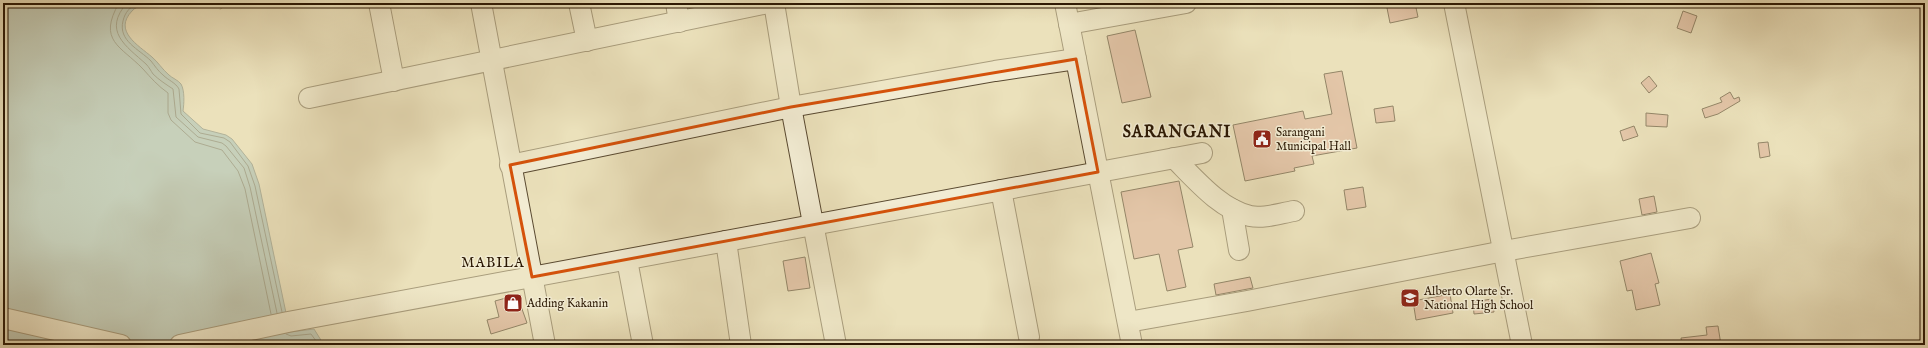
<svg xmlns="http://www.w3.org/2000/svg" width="1928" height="348" viewBox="0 0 1928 348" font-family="'IM FELL English',serif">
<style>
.water{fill:#9bbbb9;stroke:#6e7970}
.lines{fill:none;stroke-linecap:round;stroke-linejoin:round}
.shore{stroke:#62695e;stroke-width:1}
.building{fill:#daa590;stroke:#2a1703}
.minor-casing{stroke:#5a4a31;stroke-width:22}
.path{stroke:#2a1703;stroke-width:2.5;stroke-dasharray:1 2;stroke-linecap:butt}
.minor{stroke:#f2ecd3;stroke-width:20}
.marked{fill:none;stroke:#d5520b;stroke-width:3;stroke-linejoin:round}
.labels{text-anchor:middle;stroke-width:3;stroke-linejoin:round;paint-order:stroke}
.poi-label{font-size:12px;fill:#2a1703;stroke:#f2ecd3;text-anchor:start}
.quarter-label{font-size:14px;letter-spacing:1px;fill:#2a1703;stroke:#f2ecd3}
.district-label{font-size:16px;font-weight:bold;letter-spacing:1px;fill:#2a1703;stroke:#f2ecd3}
</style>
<rect width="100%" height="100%" fill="#ebe1bb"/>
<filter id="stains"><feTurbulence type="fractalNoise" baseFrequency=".005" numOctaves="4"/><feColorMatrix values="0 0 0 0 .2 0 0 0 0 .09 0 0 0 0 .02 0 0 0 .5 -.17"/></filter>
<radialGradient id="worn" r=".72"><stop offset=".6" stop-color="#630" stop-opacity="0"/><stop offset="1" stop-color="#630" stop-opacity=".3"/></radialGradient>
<path class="water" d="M3,3h152c-7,3 -17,1 -23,8 -19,20 6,34 20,46 6,5 10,12 17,18 3,3 9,5 12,9 4,7 3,20 2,27l20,18 23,6 6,4 20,25 7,20 31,148 24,-3 10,16h-321z"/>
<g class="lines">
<g class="shore">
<path d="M119,3c-22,38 2,43 24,66 8,9 15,17 25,24v20l3,7 24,22 27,8 16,21 7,18 26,125"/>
<path d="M127,3c-25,28 -1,43 19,61 3,3 5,7 7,10 6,6 14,11 20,15l3,28 22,20 24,6 4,3 18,22 6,19 27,126"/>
<path d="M138,3c-8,4 -13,9 -15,18 -5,20 16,28 28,40 4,5 7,10 12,14 5,5 13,8 16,14l2,25 19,19 24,5 6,4 18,24 7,20 27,126"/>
<path d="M286,334l5,2 20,-2 8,11"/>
</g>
</g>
<g class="building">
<path d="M1386,3h29l3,14 -28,6z"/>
<path d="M1683,11l14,5 -6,17 -14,-5z"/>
<path d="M1135,30l16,67 -29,6 -15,-67z"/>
<path d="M1342,71l15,77 -45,8 2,8 -20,4 1,3 -50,10 -12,-56 70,-14 2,8 27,-5 -8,-40z"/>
<path d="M1649,76l8,10 -8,7 -8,-10z"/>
<path d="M1730,92l4,7 5,-2 1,4 -22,13 -13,4 -3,-9 20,-7 -2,-4z"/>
<path d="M1393,106l2,15 -19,2 -2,-14z"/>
<path d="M1646,113l22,2 -1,12 -21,-1z"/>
<path d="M1634,126l4,10 -15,5 -3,-10z"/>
<path d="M1768,142l2,14 -10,2 -2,-15z"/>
<path d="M1179,181l14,66 -15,3 8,37 -19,4 -8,-37 -25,5 -13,-67z"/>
<path d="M1363,187l3,20 -19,3 -3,-20z"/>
<path d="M1654,196l3,16 -15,3 -3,-16z"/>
<path d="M1651,253l8,30 -4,1 5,21 -24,5 -4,-20 -5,1 -7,-30z"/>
<path d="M805,257l5,31 -22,3 -5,-30z"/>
<path d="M1250,277l3,11 -37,7 -2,-11z"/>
<path d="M1450,294l3,19 -37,7 -3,-19z"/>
<path d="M517,295l10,28 -36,11 -4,-14 12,-3 -4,-16z"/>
<path d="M1492,299l2,13 -20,2 -1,-12z"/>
<path d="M1718,326l3,19h-39l-1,-7 26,-3 -1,-8z"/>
</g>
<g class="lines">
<g class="minor-casing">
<g id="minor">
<path d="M379,3l15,78"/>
<path d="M481,3l64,342"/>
<path d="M579,3l8,38"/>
<path d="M676,3l3,19"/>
<path d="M774,3l17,104 45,238"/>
<path d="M1065,3l67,342"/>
<path d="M1454,3l68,342"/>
<path d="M1069,24l117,-21"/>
<path d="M309,98l459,-95"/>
<path d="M1174,158c22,22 46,51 76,58 14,3 31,-3 44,-5"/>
<path d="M510,165l281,-58 204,-36 81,-12"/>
<path d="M1001,190l28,147"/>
<path d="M1232,209l7,41"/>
<path d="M726,241l15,104"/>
<path d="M627,260l16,85"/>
<path d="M3,318l118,27"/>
<path d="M1128,322l119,-21 257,-50 186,-33"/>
<path d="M180,345l108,-23 914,-169"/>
</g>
</g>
<path class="path" d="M219,3l2,6"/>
<use href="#minor" class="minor"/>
</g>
<path d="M0 0H1928V348H0ZM1076,59l22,113 -566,105 -22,-112 281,-58z" fill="#ebe1bb" fill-opacity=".55" fill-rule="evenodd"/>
<path class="marked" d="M1076,59l22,113 -566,105 -22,-112 281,-58z"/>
<defs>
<g id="civic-square" transform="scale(1)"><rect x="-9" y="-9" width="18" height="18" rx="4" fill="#8f2418" stroke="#f2ecd3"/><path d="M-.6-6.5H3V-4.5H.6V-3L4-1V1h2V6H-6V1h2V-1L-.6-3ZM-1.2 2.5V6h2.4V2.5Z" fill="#fff"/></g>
<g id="school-square" transform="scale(1)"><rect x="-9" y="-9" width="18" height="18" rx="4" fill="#8f2418" stroke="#f2ecd3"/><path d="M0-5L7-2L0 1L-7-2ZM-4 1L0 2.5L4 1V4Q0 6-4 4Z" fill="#fff"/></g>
<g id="shop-square" transform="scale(1)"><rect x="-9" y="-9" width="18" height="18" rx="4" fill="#8f2418" stroke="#f2ecd3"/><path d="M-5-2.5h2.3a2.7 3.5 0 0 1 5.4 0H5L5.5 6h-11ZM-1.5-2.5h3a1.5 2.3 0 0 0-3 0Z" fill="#fff"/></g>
</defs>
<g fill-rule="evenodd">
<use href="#civic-square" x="1262" y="139"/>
<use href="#school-square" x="1410" y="298"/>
<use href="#shop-square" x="513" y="303"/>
</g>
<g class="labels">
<g class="poi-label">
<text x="1276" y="136">Sarangani<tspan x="1276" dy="14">Municipal Hall</tspan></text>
<text x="1424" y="295">Alberto Olarte Sr.<tspan x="1424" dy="14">National High School</tspan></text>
<text x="527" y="307">Adding Kakanin</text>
</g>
<g class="quarter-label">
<text x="493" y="267">MABILA</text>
</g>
<g class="district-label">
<text x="1177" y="137">SARANGANI</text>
</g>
</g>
<rect width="1928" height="348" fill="none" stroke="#ebe1bb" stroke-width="16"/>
<rect x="4" y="4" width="1920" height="340" fill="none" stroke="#2a1703" stroke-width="2"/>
<rect x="8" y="8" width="1912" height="332" fill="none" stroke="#2a1703"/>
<rect width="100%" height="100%" filter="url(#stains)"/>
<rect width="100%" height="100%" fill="url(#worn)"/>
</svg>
